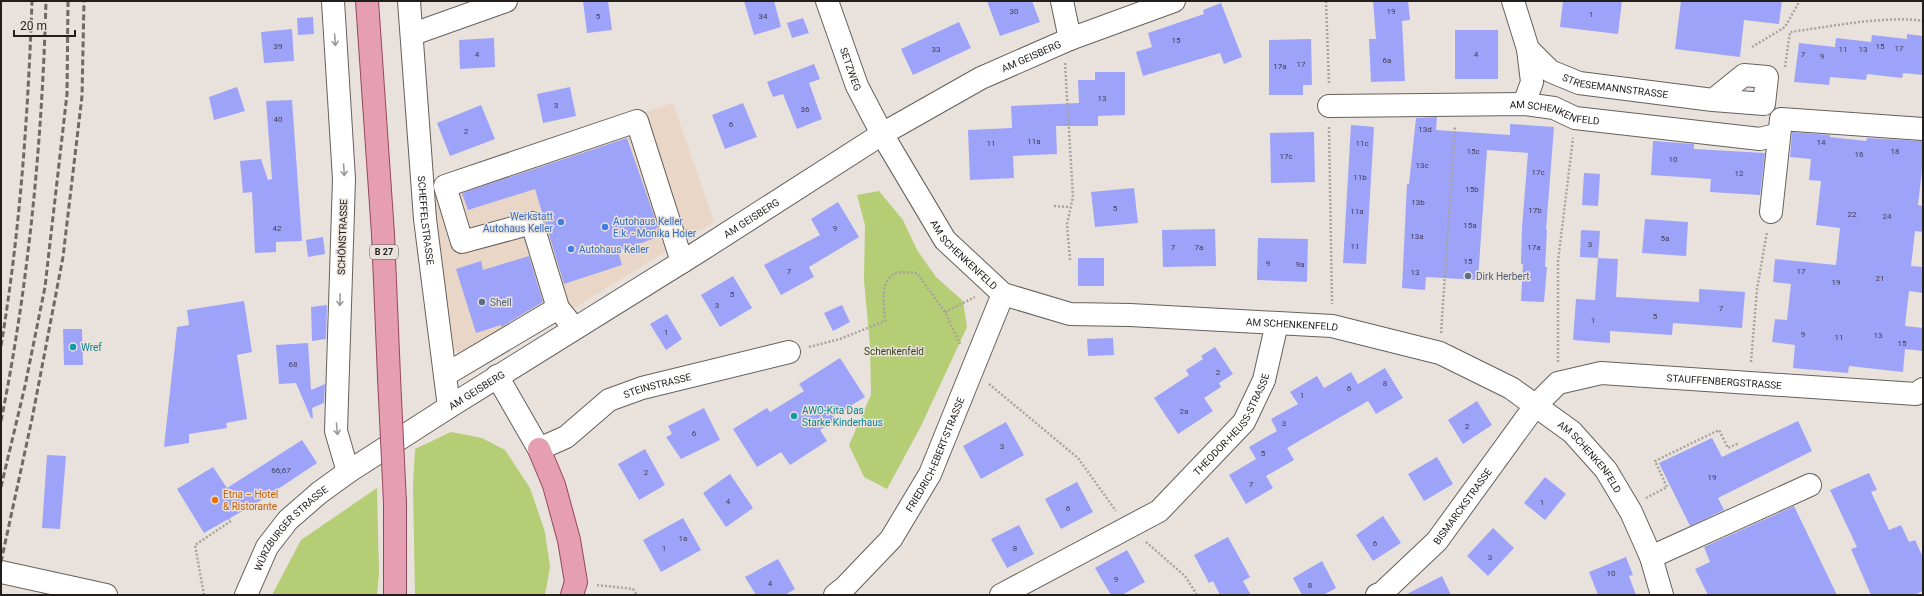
<svg xmlns="http://www.w3.org/2000/svg" width="1924" height="596" viewBox="0 0 1924 596" font-family="Roboto,sans-serif">
<style>
.commercial{fill:#e9d6c6}
.green{fill:#b5cd74}
.building{fill:#9ea3fa}
.lines{fill:none;stroke-linecap:round;stroke-linejoin:round}
.minor-casing{stroke:#66605b;stroke-width:24}
.major-casing{stroke:#95485c;stroke-width:24}
.path{stroke:#a8a39e;stroke-width:2.5;stroke-dasharray:2 2;stroke-linecap:butt}
.minor{stroke:#fff;stroke-width:22}
.major{stroke:#e59eb2;stroke-width:22}
.rail{stroke:#6f6a67;stroke-width:3;stroke-dasharray:6 3;stroke-linecap:butt}
.major-bridge-casing{stroke:#95485c;stroke-width:24;stroke-linecap:butt}
.major-bridge{stroke:#e59eb2;stroke-width:22}
.oneway{stroke:#9b9a99}
.shop-dot{fill:#3f7fe0;stroke:#e9e2dc;stroke-width:1.5}
.service-dot{fill:#5c6f8a;stroke:#e9e2dc;stroke-width:1.5}
.culture-dot{fill:#0f9aa8;stroke:#e9e2dc;stroke-width:1.5}
.food-dot{fill:#e8710a;stroke:#e9e2dc;stroke-width:1.5}
.labels{text-anchor:middle;stroke-width:3;stroke-linejoin:round;paint-order:stroke}
.number-label{font-size:8px;fill:#403f54}
.shield{fill:#e9e2dc;stroke:#5d5956;stroke-width:1}
.shield-label{font-size:9px;font-weight:bold;fill:#211e1c}
.street-label{font-size:10px;fill:#211e1c;stroke:#e9e2dc}
.shop-label{font-size:10px;fill:#366cbe;stroke:#e9e2dc;text-anchor:start}
.service-label{font-size:10px;fill:#4e5e75;stroke:#e9e2dc;text-anchor:start}
.culture-label{font-size:10px;fill:#0d838f;stroke:#e9e2dc;text-anchor:start}
.park-label{font-size:10px;fill:#374119;stroke:#e9e2dc}
.food-label{font-size:10px;fill:#c56008;stroke:#e9e2dc;text-anchor:start}
</style>
<rect width="100%" height="100%" fill="#e9e2dc"/>
<path class="commercial" d="M673,103l41,119 -237,146 -24,-19 -27,-165z"/>
<g class="green">
<path d="M879,191l24,29 14,30 19,27 27,24 4,26 -46,99 -34,63 -23,-12 -15,-32 22,-50 -1,-50 -6,-65 1,-55 -8,-30z"/>
<path d="M451,432l31,6 23,12 25,38 15,44 5,35 -5,28h-130l-2,-110 2,-36z"/>
<path d="M377,488l2,86 -2,21h-105l29,-55z"/>
</g>
<g class="building">
<path d="M583,1h25l4,29 -25,3z"/>
<path d="M744,1h30l7,26 -27,8z"/>
<path d="M987,1h45l8,21 -40,14z"/>
<path d="M1373,1h35l2,19 -8,1 3,60 -34,1 -2,-43h7z"/>
<path d="M1563,1h59l-4,33 -58,-7z"/>
<path d="M1681,1h101l-3,23 -35,-4 -4,37 -65,-8z"/>
<path d="M1221,3l21,54 -18,7 -4,-11 -77,23 -7,-24 16,-5 -4,-14 56,-19 -1,-4z"/>
<path d="M313,17l1,17 -16,1 -1,-17z"/>
<path d="M803,18l6,15 -17,5 -5,-15z"/>
<path d="M959,22l12,26 -58,27 -12,-26z"/>
<path d="M292,29l2,32 -30,2 -3,-31z"/>
<rect x="1455" y="30" width="43" height="49"/>
<path d="M1907,34l16,2v39l-20,-2 -1,5 -35,-4 -1,6 -36,-3 -1,8 -35,-3 5,-39 36,4 1,-9 35,4 1,-7 35,4z"/>
<path d="M494,38l1,29 -35,2 -1,-29z"/>
<path d="M1311,39l1,46h-9v10h-34v-55z"/>
<path d="M814,64l6,15 -11,4 13,36 -25,10 -14,-35 -10,3 -6,-15z"/>
<path d="M1095,72h30v43l-27,1v10h-42l1,28 -44,2 1,22 -44,2 -2,-50 44,-2 -1,-22 68,-3 -1,-23h17z"/>
<path d="M237,87l8,24 -31,9 -5,-23z"/>
<path d="M570,87l6,29 -33,7 -6,-29z"/>
<path d="M292,100l10,141 -26,1v10l-21,1 -3,-61 -9,1 -3,-32 21,-2 7,21 4,-1 -6,-78z"/>
<path d="M743,103l14,34 -32,12 -13,-34z"/>
<path d="M481,105l14,34 -45,17 -13,-33z"/>
<path d="M1437,117l-1,13 74,5v-11l44,3 -8,103h1l-2,37h2l-3,35 -23,-1 2,-37h-2l1,-37 6,-74 -41,-3 -9,130 -52,-3 -1,13 -23,-2 5,-104h2l7,-66z"/>
<path d="M1351,125l23,2 -8,137 -23,-1z"/>
<path d="M1314,132l1,50 -44,1 -1,-50z"/>
<path d="M1792,132l38,3v2l36,4 1,-3 56,3v20l-5,44 5,1v26l-8,-1 -4,35 12,1v26l-14,-2 -4,35 18,2v23l-18,-2 -2,23 -54,-6 -1,7 -55,-5 2,-23 -23,-3 3,-23 12,1 4,-36 -18,-2 2,-23 61,6 4,-37 -24,-3 5,-44 -12,-1 2,-21 -21,-2z"/>
<path d="M627,138l34,98 -43,15 4,14 -58,19 -29,-95 -67,21 -6,-17z"/>
<path d="M1653,141l41,3v5l71,4 -5,42 -50,-3 1,-13 -60,-4z"/>
<path d="M1584,173l16,1 -2,32 -16,-1z"/>
<path d="M1134,188l4,35 -43,4 -4,-35z"/>
<path d="M838,202l21,35 -50,30 5,10 -33,18 -17,-30 56,-30 -9,-16z"/>
<path d="M1645,219l43,3 -2,34 -44,-3z"/>
<path d="M1215,229l1,37 -53,1 -1,-37z"/>
<path d="M1581,230l19,1 -2,27 -18,-1z"/>
<path d="M323,237l2,17 -17,3 -2,-17z"/>
<path d="M1258,238l50,1 -1,43 -50,-2z"/>
<path d="M529,256l14,46 -42,25v-2l-25,8 -20,-64 25,-8 2,9z"/>
<rect x="1078" y="258" width="26" height="28"/>
<path d="M1598,258l20,1 -2,38 83,5v-13l46,3 -3,36 -69,-5 -1,12 -62,-4v12l-37,-3 3,-41 19,1z"/>
<path d="M733,276l19,32 -32,19 -19,-32z"/>
<path d="M244,301l8,51 -15,3 10,64 -21,4 1,5 -38,6v9l-25,4 13,-120 12,-2 -2,-15z"/>
<path d="M327,305l-1,34 -14,2 -1,-34z"/>
<path d="M842,305l8,17 -17,9 -9,-18z"/>
<path d="M667,314l15,25 -16,11 -16,-26z"/>
<path d="M63,329h19l1,36h-19z"/>
<path d="M1113,338l1,17 -26,1 -1,-17z"/>
<path d="M308,343l3,47 14,-6 -1,19 -12,5 1,10h-2l-15,-35 -17,1 -3,-39z"/>
<path d="M1215,347l18,27 -14,9 2,4 -17,11 9,13 -35,23 -24,-36 35,-23 -3,-5 17,-11 -2,-3z"/>
<path d="M840,358l25,39 -31,19 2,4 -16,10 7,11 -37,24 -9,-13 -24,15 -24,-38 34,-21 3,4 34,-21 -5,-7z"/>
<path d="M1385,368l18,30 -27,16 -8,-13 -81,47 7,12 -28,16 7,12 -27,16 -17,-29 27,-16 -7,-12 28,-16 -6,-12 27,-15 -8,-12 27,-16 7,12 27,-16 7,12z"/>
<path d="M1477,401l15,24 -29,19 -15,-24z"/>
<path d="M704,408l16,32 -39,19 -15,-22 6,-3 -4,-8z"/>
<path d="M1798,421l14,30 -94,47 6,12 -34,16 -31,-63 53,-25 10,19z"/>
<path d="M1006,422l18,33 -43,24 -18,-33z"/>
<path d="M302,440l15,23 -57,38 -56,32 -27,-44 36,-22 14,21z"/>
<path d="M645,449l20,36 -26,15 -21,-36z"/>
<path d="M47,455l19,1 -6,73 -18,-1z"/>
<path d="M1437,457l16,27 -29,17 -16,-27z"/>
<path d="M1869,473l8,17 -6,2 18,38 12,-5 8,17 6,-2 8,17v34l-9,4h-43l-20,-46 6,-2 -27,-57z"/>
<path d="M730,474l23,34 -27,19 -23,-34z"/>
<path d="M1545,477l21,17 -21,26 -21,-17z"/>
<path d="M1077,482l16,30 -32,17 -16,-30z"/>
<path d="M1794,506l43,89h-129l-13,-26 15,-7 -6,-15z"/>
<path d="M1383,516l18,27 -28,18 -17,-26z"/>
<path d="M683,518l18,32 -40,22 -18,-32z"/>
<path d="M1019,525l15,29 -27,14 -16,-29z"/>
<path d="M1493,528l21,20 -26,28 -21,-20z"/>
<path d="M1228,537l22,40 -7,4 8,14h-31l-7,-14 -4,2 -15,-28z"/>
<path d="M1127,550l18,32 -23,13h-11l-16,-27z"/>
<path d="M1626,557l7,18 -4,1 7,19h-38l-9,-23z"/>
<path d="M778,559l17,30 -10,6h-29l-11,-18z"/>
<path d="M1322,561l14,27 -13,7h-21l-9,-17z"/>
<path d="M1442,576l9,19h-46z"/>
</g>
<g class="lines">
<g class="minor-casing">
<g id="minor">
<path d="M333,1l11,178 -8,252 12,41"/>
<path id="s1" d="M409,1l16,218 24,188"/>
<path id="s2" d="M827,1l30,85 25,48 63,106 58,54 67,20 60,1 202,11 108,27 71,35 61,44 34,38 25,42 20,45 11,38"/>
<path d="M1062,1l8,38"/>
<path id="s3" d="M1513,1l15,48 22,22 29,12 134,17 51,4 3,-27 -23,-2 -31,25"/>
<path d="M413,34l93,-33"/>
<path d="M1524,104l8,-22 -4,-33"/>
<path id="s4" d="M1329,106l195,-2 30,4 21,10 185,21 19,-5"/>
<path d="M1771,212l10,-93 142,10"/>
<path d="M574,328l-16,-20 -26,-85 -70,19 -17,-56 192,-65 45,141"/>
<path d="M445,375l113,-67"/>
<path id="s5" d="M497,376l42,73 27,-12 43,-37 33,-12 147,-36"/>
<path d="M1651,557l159,-72"/>
<path d="M1,572l105,23"/>
<path id="s6" d="M246,595l21,-48 21,-27 31,-27 29,-21 101,-65 249,-155 184,-118 99,-56 89,-39 104,-38"/>
<path id="s7" d="M835,595l10,-8 46,-48 39,-65 73,-180"/>
<path id="s8" d="M1001,595l158,-84 85,-89 20,-42 13,-57"/>
<path id="s9" d="M1377,595l5,-2 55,-52 98,-135 23,-23 43,-10 315,21 7,-5"/>
</g>
</g>
<g class="major-casing">
<g id="major">
<path d="M367,1l16,233 6,143"/>
<path d="M539,449l15,36 15,55 7,42 -4,13"/>
<path d="M395,595v-92"/>
</g>
</g>
<g class="path">
<path d="M1326,1l3,83"/>
<path d="M1752,47l33,-20 14,-25"/>
<path d="M1065,63l8,134 -6,27 3,36"/>
<path d="M1785,67l5,-35c38,-5 97,-17 133,-11"/>
<path d="M1329,127l3,177"/>
<path d="M1054,206l15,1"/>
<path d="M945,312l30,-15"/>
<path d="M1441,333l14,-207"/>
<path d="M809,347l31,-8 45,-18c-1,-16 -7,-46 16,-49 5,0 11,1 16,1l28,39 15,32"/>
<path d="M1558,362v-101l15,-123"/>
<path d="M1751,362l6,-73 10,-57"/>
<path d="M989,384l89,74 38,53"/>
<path d="M1646,498l21,-11 -12,-26 64,-31 9,18 11,-5"/>
<path d="M1146,542l39,34 12,19"/>
<path d="M597,585l36,4 4,6"/>
<path d="M204,595l-9,-50 36,-24 -2,-2"/>
</g>
<use href="#minor" class="minor"/>
<use href="#major" class="major"/>
<g class="rail">
<path d="M1,346c19,-114 27,-230 31,-345"/>
<path d="M1,421c28,-139 41,-279 45,-420"/>
<path d="M1,487l24,-101 20,-99 22,-193 1,-93"/>
<path d="M1,562l31,-143 31,-162 19,-161 2,-95"/>
</g>
<g class="major-bridge-casing">
<path id="major-bridge" d="M389,377l6,126"/>
</g>
<use href="#major-bridge" class="major-bridge"/>
</g>
<defs><path id="oneway-shaft" d="M-6 0H5M1.5-3L5.5 0L1.5 3" fill="none" stroke-width="1.6" stroke-linecap="round" stroke-linejoin="round"/></defs>
<g class="oneway">
<use href="#oneway-shaft" transform="translate(335 40) rotate(86)"/>
<use href="#oneway-shaft" transform="translate(344 170) rotate(86)"/>
<use href="#oneway-shaft" transform="translate(340 300) rotate(92)"/>
<use href="#oneway-shaft" transform="translate(337 429) rotate(85)"/>
</g>
<g class="shop-dot">
<circle cx="561" cy="222" r="4"/>
<circle cx="605" cy="227" r="4"/>
<circle cx="571" cy="249" r="4"/>
</g>
<g class="service-dot">
<circle cx="1468" cy="276" r="4"/>
<circle cx="482" cy="302" r="4"/>
</g>
<g class="culture-dot">
<circle cx="73" cy="347" r="4"/>
<circle cx="794" cy="416" r="4"/>
</g>
<circle class="food-dot" cx="215" cy="500" r="4"/>
<g class="labels">
<g class="number-label">
<text x="1014" y="14">30</text>
<text x="1391" y="14">19</text>
<text x="1591" y="17">1</text>
<text x="598" y="19">5</text>
<text x="763" y="19">34</text>
<text x="1176" y="43">15</text>
<text x="278" y="49">39</text>
<text x="1880" y="49">15</text>
<text x="1899" y="51">17</text>
<text x="936" y="52">33</text>
<text x="1843" y="52">11</text>
<text x="1863" y="52">13</text>
<text x="477" y="57">4</text>
<text x="1476" y="57">4</text>
<text x="1803" y="57">7</text>
<text x="1822" y="59">9</text>
<text x="1387" y="63">6a</text>
<text x="1301" y="67">17</text>
<text x="1280" y="69">17a</text>
<text x="1102" y="101">13</text>
<text x="556" y="108">3</text>
<text x="805" y="112">36</text>
<text x="278" y="122">40</text>
<text x="731" y="127">6</text>
<text x="1425" y="132">13d</text>
<text x="466" y="134">2</text>
<text x="1034" y="144">11a</text>
<text x="1821" y="145">14</text>
<text x="991" y="146">11</text>
<text x="1362" y="146">11c</text>
<text x="1473" y="154">15c</text>
<text x="1895" y="154">18</text>
<text x="1859" y="157">16</text>
<text x="1286" y="159">17c</text>
<text x="1673" y="162">10</text>
<text x="1422" y="168">13c</text>
<text x="1538" y="175">17c</text>
<text x="1739" y="176">12</text>
<text x="1360" y="180">11b</text>
<text x="1472" y="192">15b</text>
<text x="1418" y="205">13b</text>
<text x="1115" y="211">5</text>
<text x="1535" y="213">17b</text>
<text x="1357" y="214">11a</text>
<text x="1852" y="217">22</text>
<text x="1887" y="219">24</text>
<text x="1470" y="228">15a</text>
<text x="277" y="231">42</text>
<text x="835" y="231">9</text>
<text x="1417" y="239">13a</text>
<text x="1665" y="241">5a</text>
<text x="1590" y="247">3</text>
<text x="1355" y="249">11</text>
<text x="1173" y="250">7</text>
<text x="1199" y="250">7a</text>
<text x="1534" y="250">17a</text>
<text x="1468" y="264">15</text>
<text x="1268" y="266">9</text>
<text x="1300" y="267">9a</text>
<text x="789" y="274">7</text>
<text x="1801" y="274">17</text>
<text x="1415" y="275">13</text>
<text x="1880" y="281">21</text>
<text x="1836" y="285">19</text>
<text x="732" y="297">5</text>
<text x="717" y="308">3</text>
<text x="1721" y="311">7</text>
<text x="1655" y="319">5</text>
<text x="1593" y="323">1</text>
<text x="666" y="335">1</text>
<text x="1803" y="337">9</text>
<text x="1878" y="338">13</text>
<text x="1839" y="340">11</text>
<text x="1902" y="346">15</text>
<text x="293" y="367">68</text>
<text x="1218" y="375">2</text>
<text x="1385" y="386">8</text>
<text x="1349" y="391">6</text>
<text x="1302" y="398">1</text>
<text x="1184" y="414">2a</text>
<text x="1284" y="426">3</text>
<text x="1467" y="429">2</text>
<text x="694" y="436">6</text>
<text x="1002" y="449">3</text>
<text x="1263" y="456">5</text>
<text x="281" y="473">66;67</text>
<text x="646" y="475">2</text>
<text x="1712" y="480">19</text>
<text x="1251" y="487">7</text>
<text x="728" y="504">4</text>
<text x="1542" y="505">1</text>
<text x="1068" y="511">6</text>
<text x="683" y="541">1a</text>
<text x="1375" y="546">6</text>
<text x="664" y="551">1</text>
<text x="1015" y="551">8</text>
<text x="1490" y="560">3</text>
<text x="1611" y="576">10</text>
<text x="1116" y="582">9</text>
<text x="770" y="586">4</text>
<text x="1310" y="588">8</text>
</g>
<rect class="shield" x="370" y="245" width="28" height="14" rx="3"/>
<g class="shield-label">
<text x="384" y="255">B 27</text>
</g>
<g class="street-label">
<text dy="4" stroke="none"><textPath href="#s6" startOffset="964">AM GEISBERG</textPath></text>
<text dy="4" stroke="none"><textPath href="#s2" startOffset="72">SETZWEG</textPath></text>
<text dy="4" stroke="none"><textPath href="#s3" startOffset="149">STRESEMANNSTRASSE</textPath></text>
<text dy="4" stroke="none"><textPath href="#s4" startOffset="227">AM SCHENKENFELD</textPath></text>
<text dy="4" stroke="none"><textPath href="#s6" startOffset="640">AM GEISBERG</textPath></text>
<text dy="4" stroke="none"><textPath href="#s1" startOffset="220">SCHEFFELSTRASSE</textPath></text>
<text transform="translate(342 237) rotate(-88)" y="4">SCHÖNSTRASSE</text>
<text dy="4" stroke="none"><textPath href="#s2" startOffset="291">AM SCHENKENFELD</textPath></text>
<text dy="4" stroke="none"><textPath href="#s2" startOffset="639">AM SCHENKENFELD</textPath></text>
<text dy="4" stroke="none"><textPath href="#s9" startOffset="448">STAUFFENBERGSTRASSE</textPath></text>
<text dy="4" stroke="none"><textPath href="#s5" startOffset="221">STEINSTRASSE</textPath></text>
<text dy="4" stroke="none"><textPath href="#s6" startOffset="316">AM GEISBERG</textPath></text>
<text dy="4" stroke="none"><textPath href="#s8" startOffset="293">THEODOR-HEUSS-STRASSE</textPath></text>
<text dy="4" stroke="none"><textPath href="#s7" startOffset="175">FRIEDRICH-EBERT-STRASSE</textPath></text>
<text dy="4" stroke="none"><textPath href="#s2" startOffset="975">AM SCHENKENFELD</textPath></text>
<text dy="4" stroke="none"><textPath href="#s9" startOffset="124">BISMARCKSTRASSE</textPath></text>
<text dy="4" stroke="none"><textPath href="#s6" startOffset="82">WÜRZBURGER STRASSE</textPath></text>
</g>
<g class="shop-label">
<text x="553" y="220" text-anchor="end">Werkstatt<tspan x="553" dy="12">Autohaus Keller</tspan></text>
<text x="613" y="225">Autohaus Keller<tspan x="613" dy="12">E.k. - Monika Hoier</tspan></text>
<text x="579" y="253">Autohaus Keller</text>
</g>
<g class="service-label">
<text x="1476" y="280">Dirk Herbert</text>
<text x="490" y="306">Shell</text>
</g>
<g class="culture-label">
<text x="81" y="351">Wref</text>
<text x="802" y="414">AWO-Kita Das<tspan x="802" dy="12">Starke Kinderhaus</tspan></text>
</g>
<g class="park-label">
<text x="894" y="355">Schenkenfeld</text>
</g>
<g class="food-label">
<text x="223" y="498">Etna – Hotel<tspan x="223" dy="12">&amp; Ristorante</tspan></text>
</g>
</g>
<rect width="1924" height="596" fill="none" stroke="#211e1c" stroke-width="4"/>
<path d="M14 30v6h61v-6" fill="none" stroke="#211e1c" stroke-width="2"/>
<text x="20" y="30" font-size="12" fill="#211e1c" stroke="#e9e2dc" stroke-width="3" paint-order="stroke">20 m</text>
</svg>
